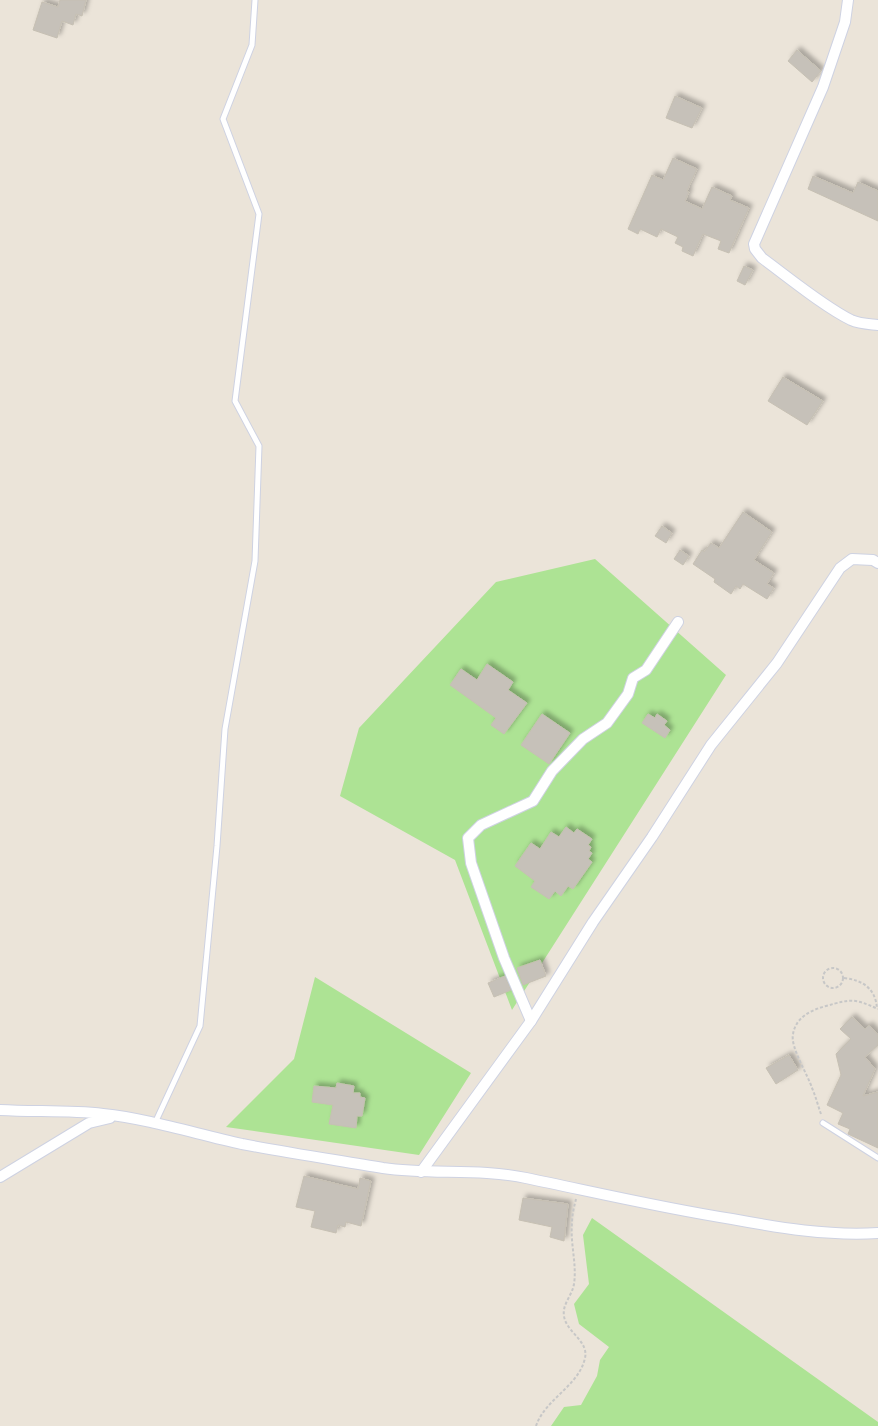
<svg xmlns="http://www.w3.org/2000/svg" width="878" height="1426" viewBox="0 0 878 1426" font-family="Lato,sans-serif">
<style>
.green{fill:#ade394}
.building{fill:#c6c1b9;stroke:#c6c0b3;filter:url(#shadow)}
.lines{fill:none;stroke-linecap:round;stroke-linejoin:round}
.lane-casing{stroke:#ced2e2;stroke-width:7}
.street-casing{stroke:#ced2e2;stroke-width:12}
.path{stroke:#c7c7c7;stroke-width:2;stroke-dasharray:3 2;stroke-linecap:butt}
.lane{stroke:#fff;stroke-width:5}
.street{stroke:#fff;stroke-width:10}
</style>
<defs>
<filter id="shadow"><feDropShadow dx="3.5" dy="-3.5" stdDeviation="2" flood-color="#0004"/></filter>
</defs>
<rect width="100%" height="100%" fill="#ebe4d9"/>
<g class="green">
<path d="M595,559l131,116 -214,335 -57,-150 -115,-64 19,-68 137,-146z"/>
<path d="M315,977l156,96 -52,82 -193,-28 68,-68z"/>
<path d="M592,1218l286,204v4h-327l13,-19 17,-2 16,-29 3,-16 9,-13 -30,-23 -5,-20 15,-20 -6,-49z"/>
</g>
<g class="building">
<path d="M60,0h26l-4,16 -6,-2 -3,11 -11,-4 -5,17 -24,-8 9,-28 16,5z"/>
<path d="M797,50l24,21 -9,11 -24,-21z"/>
<path d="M675,96l27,12 -10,20 -26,-10z"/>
<path d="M673,158l24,11 -10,22 2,1 -4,9 17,8 10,-22 20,9 -2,4 19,8 -20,45 -11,-4 3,-8 -18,-7 -10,22 -11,-5 1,-4 -8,-4 3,-6 -17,-8 -4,8 -17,-8 -2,5 -10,-5 24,-54 11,5z"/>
<path d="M813,176l40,17 5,-11 20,9v30l-70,-32z"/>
<path d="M744,266l9,4 -8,15 -8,-4z"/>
<path d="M783,377l40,24 -16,24 -39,-24z"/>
<path d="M743,512l29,20 -18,28 20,13 -7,11 7,4 -7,11 -24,-15 -3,5 -4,-3 -5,8 -17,-12 1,-3 -22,-15 9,-14 2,2 7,-9 8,5z"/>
<path d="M662,526l10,7 -6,10 -11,-7z"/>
<path d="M680,550l9,6 -6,9 -9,-6z"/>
<path d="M487,664l26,18 -5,8 19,13 -23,31 -13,-9 5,-7 -46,-33 11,-16 16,11z"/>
<path d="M542,714l28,19 -21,31 -28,-19z"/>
<path d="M648,714l7,4 2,-4 10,7 -3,4 6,5 -5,8 -23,-15z"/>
<path d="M566,827l8,6 3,-4 15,10 -4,6 3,2 -2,4 3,2 -4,6 4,3 -19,27 -5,-3 -7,10 -6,-5 -6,8 -18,-12 4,-6 -20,-15 16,-23 9,6 11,-17 8,5z"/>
<path d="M540,960l6,16 -23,9 -6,-17z"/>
<path d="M505,976l6,14 -17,7 -6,-14z"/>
<path d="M852,1017l13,12 4,-4 9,10v10l-13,12 10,12 -12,27 15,-4v56l-30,-14 2,-5 -12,-5 5,-11 -16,-8 14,-30 -5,-21 15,-15 -11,-10z"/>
<path d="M789,1055l9,15 -22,14 -10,-16z"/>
<path d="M337,1083l17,3 -1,7h7v4l5,1 -3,18h-5l-1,12 -27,-4 4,-19 -21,-3 2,-16 22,2z"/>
<path d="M304,1176l54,13 2,-11 11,3 -10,45 -15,-4 -1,5 -7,-2 -2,8 -25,-6 4,-16 -19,-4z"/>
<path d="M523,1198l45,6 -4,37 -14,-4 2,-10 -33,-7z"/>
</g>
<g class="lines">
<g class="lane-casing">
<g id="lane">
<path d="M155,1123l45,-97 17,-180 8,-117 30,-168 4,-115 -24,-45 24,-187 -36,-95 29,-74 3,-45"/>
<path d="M823,1123l55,35"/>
</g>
</g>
<g class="street-casing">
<g id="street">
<path d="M848,0l-3,22 -22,65 -69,157 1,5 7,9c26,19 61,48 89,62 9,4 18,4 27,5"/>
<path d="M531,1021l-27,-63 -33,-95 -3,-25 13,-13 52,-24 19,-30 31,-32 24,-16 21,-29 5,-16 13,-8 32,-48"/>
<path d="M0,1110c34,2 69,0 103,4 47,5 93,20 139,30 47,9 94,16 141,24 48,7 96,0 143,10 68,14 136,30 206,41 48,9 96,17 146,14"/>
<path d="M421,1172l110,-151 62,-99 59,-85 59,-92 66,-82 63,-95 12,-9 21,1 5,3"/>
<path d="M0,1177l89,-54 21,-5"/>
</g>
</g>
<g class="path">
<circle cx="833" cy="978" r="10"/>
<path d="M844,978c19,2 32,11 33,31"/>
<path d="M821,1114c-3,-8 -5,-17 -9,-26 -4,-13 -22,-41 -19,-54 3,-17 18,-24 33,-28 25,-7 28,-8 52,3"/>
<path d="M536,1426c9,-27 43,-40 49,-68 4,-17 -19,-26 -21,-42 -2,-12 8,-20 10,-32 3,-20 -4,-41 -2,-61 0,-8 2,-16 4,-24"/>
</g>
<use href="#lane" class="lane"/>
<use href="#street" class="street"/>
</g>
</svg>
